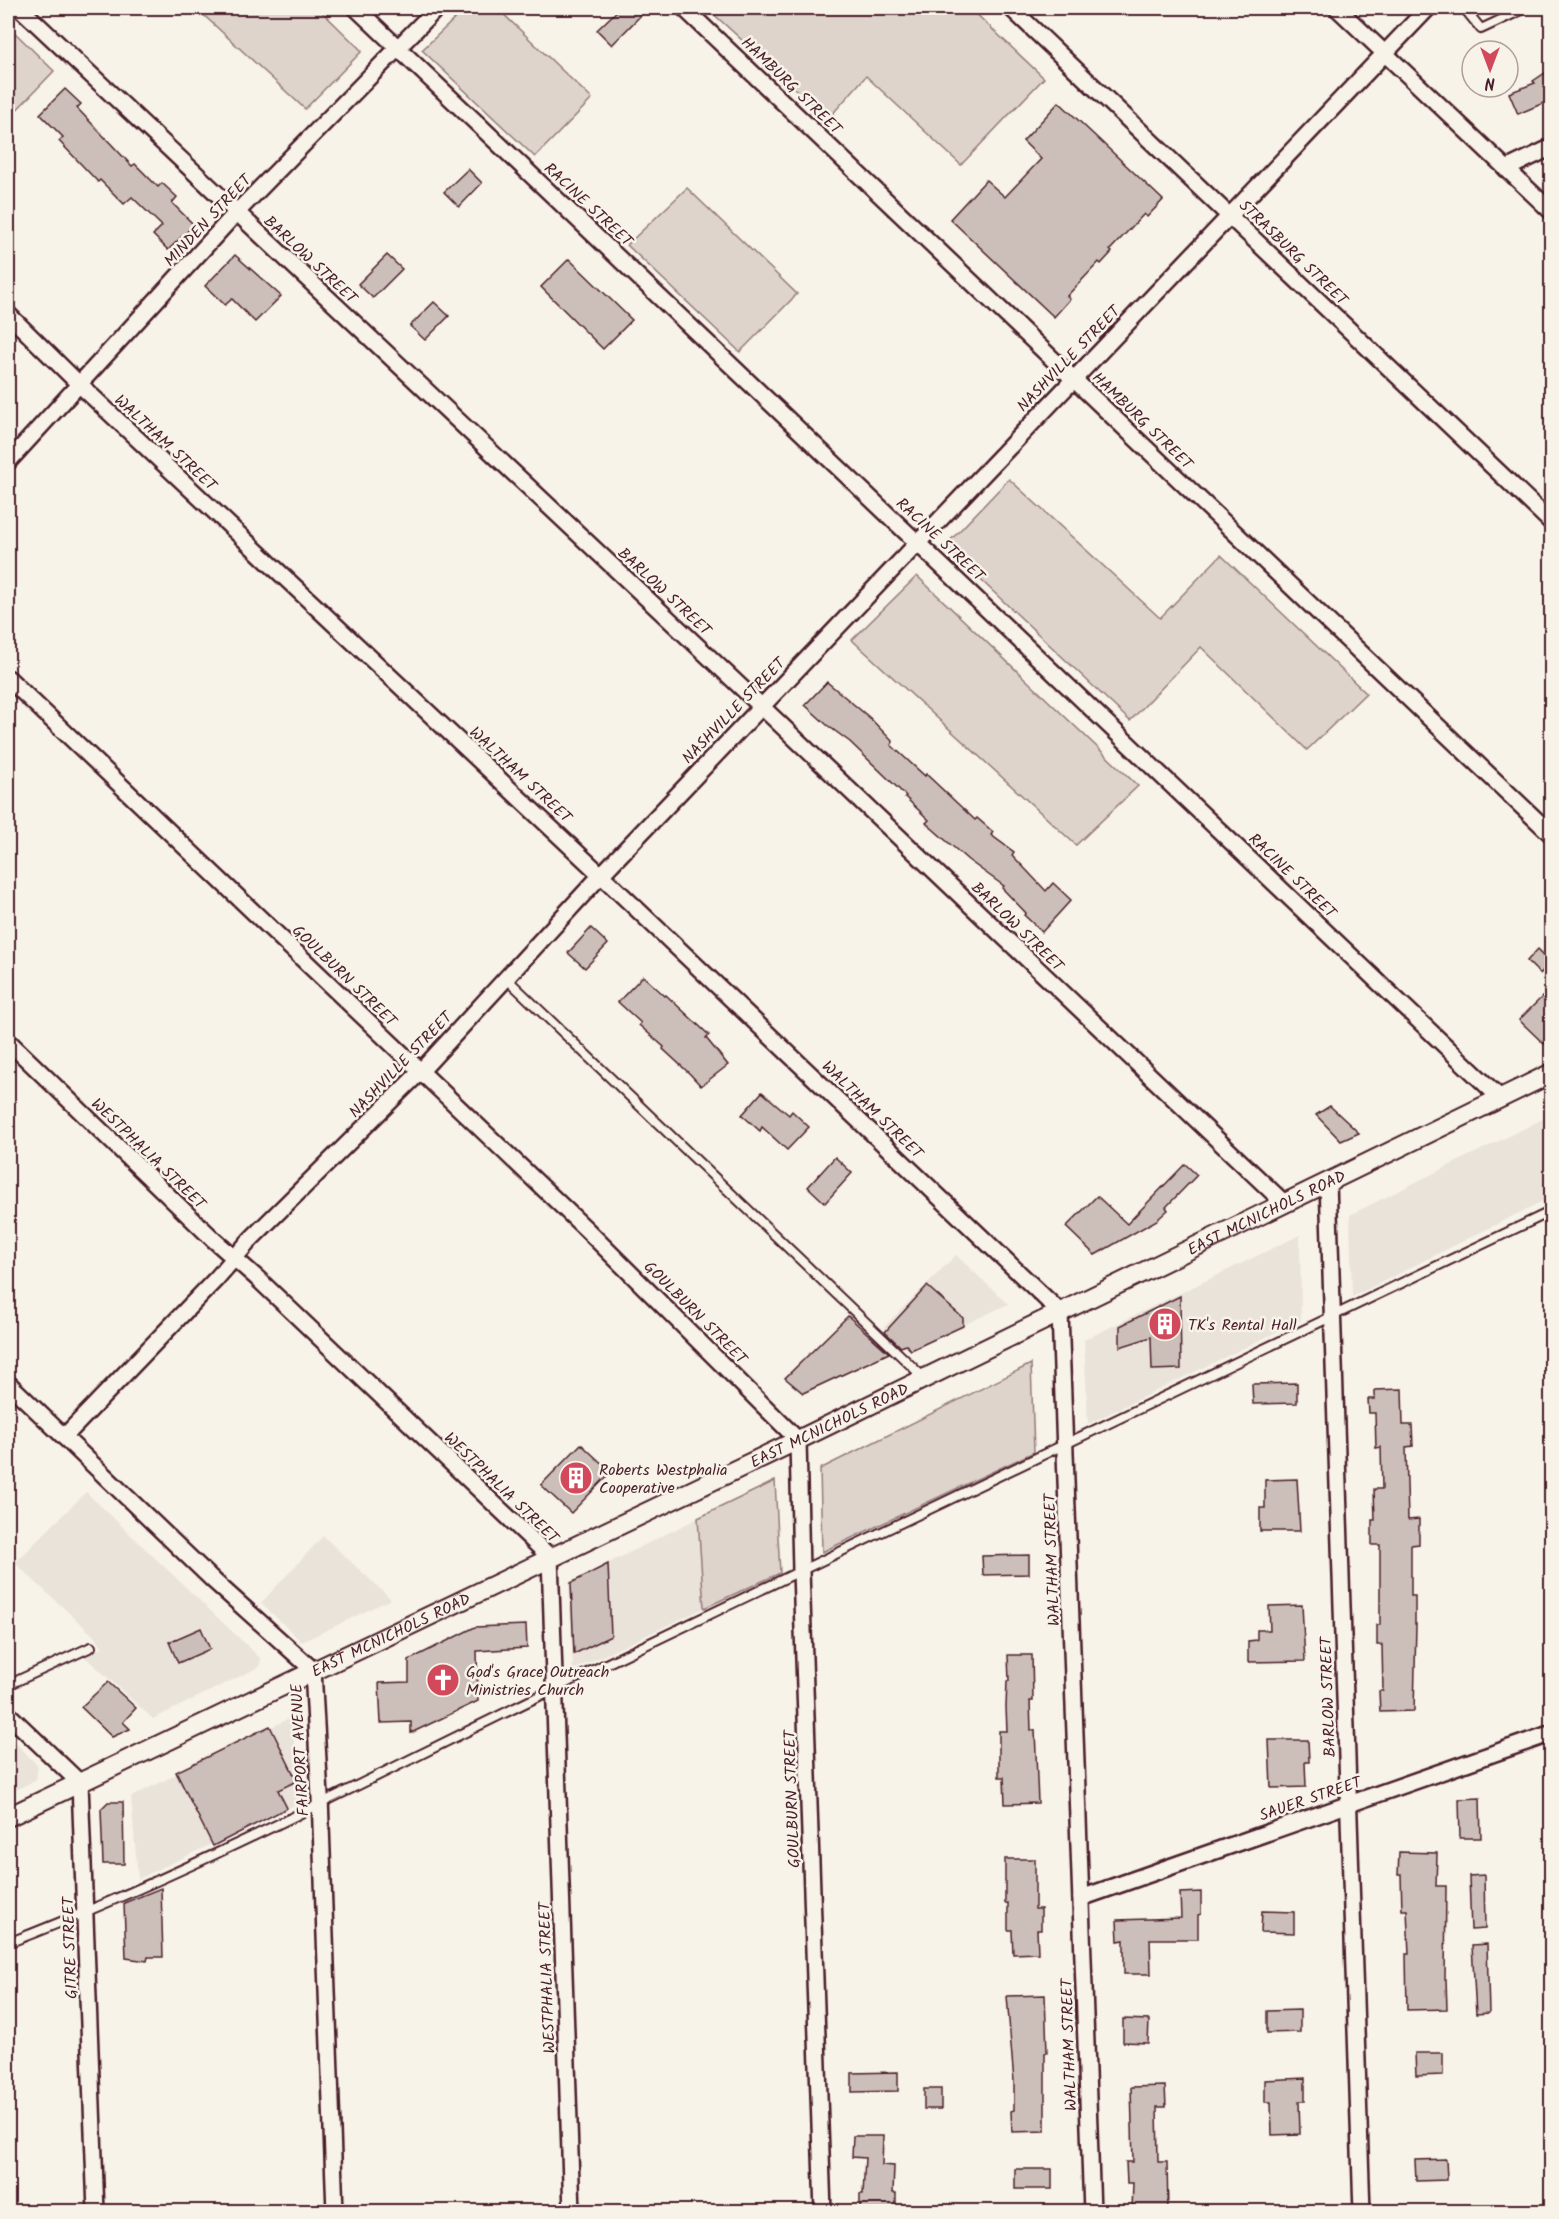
<svg xmlns="http://www.w3.org/2000/svg" width="1559" height="2219" viewBox="0 0 1559 2219" font-family="Kalam,sans-serif">
<style>
.built{fill:#eae3da}
.green{fill:#ded4cc;stroke:#947a7c;stroke-width:1.5}
.building{fill:#ccbfb9;stroke:#4a1f2b;stroke-width:1.5}
.lines{fill:none;stroke-linecap:round;stroke-linejoin:round}
.service-casing{stroke:#4a1f2b;stroke-width:12}
.minor-casing{stroke:#4a1f2b;stroke-width:20}
.tertiary-casing{stroke:#4a1f2b;stroke-width:22}
.service{stroke:#f7f3e8;stroke-width:8}
.minor{stroke:#f7f3e8;stroke-width:15}
.tertiary{stroke:#f7f3e8;stroke-width:18}
.labels{text-anchor:middle;stroke-width:5;stroke-linejoin:round;paint-order:stroke}
.street-label{font-size:16px;fill:#4a1f2b;stroke:#f7f3e8}
.poi-label{font-size:16px;fill:#4a1f2b;stroke:#f7f3e8;text-anchor:start}
</style>
<rect width="100%" height="100%" fill="#f7f3e8"/>
<filter id="ink" filterUnits="userSpaceOnUse"><feTurbulence type="fractalNoise" baseFrequency=".0167" numOctaves="2"/><feDisplacementMap in="SourceGraphic" scale="12" xChannelSelector="R" yChannelSelector="G"/><feConvolveMatrix kernelMatrix="1 2 1 2 8 2 1 2 1" color-interpolation-filters="sRGB"/></filter>
<g filter="url(#ink)">
<g class="built">
<path d="M1551,1115v82l-199,100 -2,-82z"/>
<path d="M1300,1235l1,85 -213,104 -4,-84z"/>
<path d="M956,1255l52,49 -99,47 -25,-24z"/>
<path d="M86,1492l175,167 -2,8 -106,52 -69,-63 19,-9 -9,-11 -79,-73z"/>
<path d="M698,1518l6,90 -131,62 -4,-87z"/>
<path d="M323,1536l68,63 -89,43 -41,-39z"/>
<path d="M292,1717l7,86 -161,76 -7,-82z"/>
<path d="M8,1735l30,31 -2,14 -28,14z"/>
</g>
<g class="green">
<path d="M196,8h122l44,43 -57,58z"/>
<path d="M466,8h31l95,91 -57,58 -113,-107z"/>
<path d="M707,8h263l74,70 -83,87 -95,-89 -38,43z"/>
<path d="M8,26l46,45 -46,48z"/>
<path d="M687,188l110,106 -57,58 -113,-107z"/>
<path d="M1009,479l151,139 61,-63 145,138 -59,57 -106,-103 -71,74 -185,-175z"/>
<path d="M917,576l221,210 -62,59 -224,-205z"/>
<path d="M1031,1364l3,88 -212,100 -2,-83z"/>
<path d="M775,1481l5,92 -76,35 -6,-90z"/>
</g>
<g class="building">
<path d="M620,8h13l8,7 -29,30 -15,-15z"/>
<path d="M1551,69v41l-5,-8 -28,12 -9,-21 26,-10 -2,-2z"/>
<path d="M65,89l16,15 -4,4 55,58 3,-2 23,23 4,-4 15,14 -5,6 22,22 -26,25 -15,-15 9,-9 -30,-29 -8,7 -24,-24 -2,2 -39,-41 4,-4 -23,-23z"/>
<path d="M1059,102l104,98 -16,17 -3,-3 -34,36 2,2 -11,12 -2,-2 -32,34 3,3 -16,18 -104,-98 36,-39 19,17 36,-38 -18,-18z"/>
<path d="M468,169l14,14 -23,24 -15,-15z"/>
<path d="M235,255l46,41 -26,26 -23,-23 -7,6 -20,-19z"/>
<path d="M387,255l15,14 -29,29 -15,-14z"/>
<path d="M569,259l63,61 -29,29 -62,-62z"/>
<path d="M434,302l15,14 -24,24 -15,-14z"/>
<path d="M827,682l43,36 23,24 -2,3 34,31 1,-2 49,46 2,-2 16,14 -2,3 23,17 -2,3 34,36 7,-8 18,17 -29,32 -18,-17 2,-2 -24,-25 2,-2 -36,-26 -25,-22 -17,-15 3,-3 -24,-23 1,-1 -56,-54 -23,-17 -22,-20z"/>
<path d="M591,928l17,16 -23,24 -17,-15z"/>
<path d="M1538,949l13,13 -11,12 -13,-13z"/>
<path d="M643,976l22,20 1,-1 43,40 -3,3 22,27 -27,21 -11,-12 -27,-25 1,-2 -25,-22 2,-2 -23,-21z"/>
<path d="M1544,995l7,8v34l-7,7 -25,-24z"/>
<path d="M762,1092l27,23 3,-4 17,16 -22,23 -25,-23 -2,4 -18,-16z"/>
<path d="M1330,1106l29,27 -18,8 -25,-26z"/>
<path d="M835,1157l17,16 -27,30 -17,-16z"/>
<path d="M1185,1164l12,11 -31,32 2,3 -11,10 -62,35 -29,-28 31,-31 30,28z"/>
<path d="M927,1286l36,32v8l-52,24 -5,-5 -5,2 -16,-15z"/>
<path d="M1180,1296l1,73 -29,1 -1,-33 -31,10v-21z"/>
<path d="M848,1316l41,37 -86,40 -18,-15z"/>
<path d="M1297,1383v20l-44,1 -1,-20z"/>
<path d="M1402,1389l1,36h9l1,21 -7,1 2,73 11,-1v25l-8,1v51h4v28h1l-2,87 -34,1 -1,-21h4l-1,-46h-5v-20h3v-80h-8v-25h3l-1,-31h8l-1,-42 -5,1 -1,-35h-6l-1,-14h7v-9z"/>
<path d="M581,1444l30,28 -40,41 -30,-28z"/>
<path d="M1297,1479l3,52h-40v-23h5v-28z"/>
<path d="M1029,1555v19l-46,1 -1,-19z"/>
<path d="M608,1564l3,72 -37,18 -3,-71z"/>
<path d="M1302,1605l3,56 -57,1v-21l9,-1v-10h13l-1,-24z"/>
<path d="M526,1625l1,23 -50,3 1,50 -67,32v-11l-30,1 -2,-40 30,-1v-22l66,-33z"/>
<path d="M201,1628l9,21 -32,14 -9,-21z"/>
<path d="M1008,1655h24l1,46h-3l1,29h4l3,73 -33,1 -1,-27h-5v-46h8l-1,-24 1,-26h2z"/>
<path d="M108,1682l28,26 -13,14 7,7 -18,8 -31,-30z"/>
<path d="M270,1726l27,55 -19,9 9,18 -74,38 -37,-74z"/>
<path d="M1269,1740h39l1,22h-4l1,25 -35,1z"/>
<path d="M1480,1798l1,40h-21l-1,-39z"/>
<path d="M108,1802h15l1,62h-21l-2,-55z"/>
<path d="M1399,1852l38,1 -1,33h10l-1,93h1l1,30 -40,1 -1,-56h3l-2,-44h-5l-1,-35h-3z"/>
<path d="M1005,1859h30v50h6v21h-4l1,23 -25,1 -1,-24h-4v-27h-3z"/>
<path d="M1484,1875l1,54 -14,1 -2,-54z"/>
<path d="M161,1888l2,69h-15l-1,4 -21,-3 -2,-55z"/>
<path d="M1201,1892v22l-3,1v24h-48l1,35h-27v-34l-6,1 -1,-21 64,-2 -1,-25z"/>
<path d="M1262,1911l32,1v21l-33,-1z"/>
<path d="M1487,1944l2,69 -13,1 -4,-69z"/>
<path d="M1045,1995l2,58h-2v78l-33,1 -1,-21 3,-1v-28l-7,-86z"/>
<path d="M1300,2010v22l-33,1v-22z"/>
<path d="M1123,2019l26,1 -1,23 -25,-1z"/>
<path d="M1415,2053h28v22l-27,1z"/>
<path d="M898,2072v19l-46,1v-19z"/>
<path d="M1305,2078v23h-6l1,33 -28,1 -1,-33h-6v-22z"/>
<path d="M1165,2086l1,21h-9l1,55h9l1,49h-36l1,-28h-6l-1,-21h7l-2,-75z"/>
<rect x="924" y="2089" width="17" height="20"/>
<path d="M853,2136h30l-1,29 12,1 -1,27h3v18h-36v-17h3l2,-36 -13,-1z"/>
<path d="M1446,2159l1,21 -31,1 -1,-21z"/>
<rect x="1015" y="2169" width="37" height="20"/>
</g>
<g class="lines">
<g class="service-casing">
<g id="service">
<path d="M1464,8l17,21 45,-21"/>
<path d="M506,978l417,399"/>
<path d="M8,1685l83,-38"/>
<path d="M8,1943c190,-73 369,-169 552,-257 330,-159 661,-317 992,-475"/>
</g>
</g>
<g class="minor-casing">
<g id="minor">
<path d="M20,8l741,698 523,497"/>
<path d="M356,8l1144,1090"/>
<path d="M684,8l868,827"/>
<path d="M1011,8l541,515"/>
<path d="M1337,8l215,204"/>
<path d="M1506,169l46,-22"/>
<path d="M8,314l71,70 522,491 459,437 32,900"/>
<path d="M8,462l228,-249 201,-205"/>
<path d="M8,678l579,552 211,210 3,131 22,641"/>
<path d="M8,1041l206,199 43,38 293,279 22,655"/>
<path d="M1328,1182l34,1030"/>
<path d="M8,1383l206,198 99,89 7,127 15,415"/>
<path d="M64,1437l152,-158 35,-40 169,-167 181,-197 827,-867"/>
<path d="M8,1714l72,69 16,429"/>
<path d="M1081,1898l471,-165"/>
</g>
</g>
<g class="tertiary-casing">
<g id="tertiary">
<path id="s1" d="M8,1817l790,-377 754,-367"/>
</g>
</g>
<use href="#service" class="service"/>
<use href="#minor" class="minor"/>
<use href="#tertiary" class="tertiary"/>
</g>
</g>
<defs>
<g id="building-disc" transform="scale(1.725)"><circle r="9.5" fill="#d1495b" stroke="#f7f3e8"/><path d="M-4-6H4V6H1V3H-1V6H-4ZM-2.5-4.3h1.7v1.8h-1.7ZM.8-4.3h1.7v1.8H.8ZM-2.5-1h1.7V.8h-1.7ZM.8-1h1.7V.8H.8Z" fill="#fff"/></g>
<g id="church-disc" transform="scale(1.725)"><circle r="9.5" fill="#d1495b" stroke="#f7f3e8"/><path d="M-1.2-6h2.4v3.5h3.3v2.4h-3.3V6h-2.4V-.1h-3.3v-2.4h3.3Z" fill="#fff"/></g>
</defs>
<g fill-rule="evenodd">
<use href="#building-disc" x="1165" y="1324"/>
<use href="#building-disc" x="576" y="1478"/>
<use href="#church-disc" x="443" y="1680"/>
</g>
<g class="labels">
<g class="street-label">
<text transform="translate(792 85) rotate(44)" y="6">HAMBURG STREET</text>
<text transform="translate(589 204) rotate(43)" y="6">RACINE STREET</text>
<text transform="translate(207 220) rotate(-47)" y="6">MINDEN STREET</text>
<text transform="translate(1294 252) rotate(44)" y="6">STRASBURG STREET</text>
<text transform="translate(311 259) rotate(43)" y="6">BARLOW STREET</text>
<text transform="translate(1068 358) rotate(-46)" y="6">NASHVILLE STREET</text>
<text transform="translate(1143 420) rotate(44)" y="6">HAMBURG STREET</text>
<text transform="translate(166 442) rotate(43)" y="6">WALTHAM STREET</text>
<text transform="translate(941 539) rotate(43)" y="6">RACINE STREET</text>
<text transform="translate(665 591) rotate(43)" y="6">BARLOW STREET</text>
<text transform="translate(733 710) rotate(-46)" y="6">NASHVILLE STREET</text>
<text transform="translate(521 774) rotate(43)" y="6">WALTHAM STREET</text>
<text transform="translate(1293 875) rotate(44)" y="6">RACINE STREET</text>
<text transform="translate(1018 926) rotate(44)" y="6">BARLOW STREET</text>
<text transform="translate(345 975) rotate(44)" y="6">GOULBURN STREET</text>
<text transform="translate(400 1064) rotate(-46)" y="6">NASHVILLE STREET</text>
<text transform="translate(873 1109) rotate(44)" y="6">WALTHAM STREET</text>
<text transform="translate(149 1153) rotate(44)" y="6">WESTPHALIA STREET</text>
<text dy="6" stroke="none"><textPath href="#s1" startOffset="1396">EAST MCNICHOLS ROAD</textPath></text>
<text transform="translate(696 1312) rotate(45)" y="6">GOULBURN STREET</text>
<text dy="6" stroke="none"><textPath href="#s1" startOffset="910">EAST MCNICHOLS ROAD</textPath></text>
<text transform="translate(502 1487) rotate(44)" y="6">WESTPHALIA STREET</text>
<text transform="translate(1051 1560) rotate(-92)" y="6">WALTHAM STREET</text>
<text dy="6" stroke="none"><textPath href="#s1" startOffset="424">EAST MCNICHOLS ROAD</textPath></text>
<text transform="translate(1327 1697) rotate(-92)" y="6">BARLOW STREET</text>
<text transform="translate(299 1750) rotate(-93)" y="6">FAIRPORT AVENUE</text>
<text transform="translate(1310 1798) rotate(-19)" y="6">SAUER STREET</text>
<text transform="translate(791 1799) rotate(-92)" y="6">GOULBURN STREET</text>
<text transform="translate(69 1948) rotate(-92)" y="6">GITRE STREET</text>
<text transform="translate(546 1978) rotate(-92)" y="6">WESTPHALIA STREET</text>
<text transform="translate(1068 2045) rotate(-92)" y="6">WALTHAM STREET</text>
</g>
<g class="poi-label">
<text x="1188" y="1330">TK's Rental Hall</text>
<text x="599" y="1475">Roberts Westphalia<tspan x="599" dy="18">Cooperative</tspan></text>
<text x="466" y="1677">God's Grace Outreach<tspan x="466" dy="18">Ministries Church</tspan></text>
</g>
</g>
<rect width="1559" height="2219" fill="none" stroke="#f7f3e8" stroke-width="30"/>
<rect x="15" y="15" width="1529" height="2189" fill="none" stroke="#4a1f2b" stroke-width="2" filter="url(#ink)"/>
<g transform="translate(1490 69) rotate(180)"><circle r="28" fill="#f7f3e8" stroke="#b29e9c" stroke-width="1.5"/>
<path d="M0-4.5L10 22L0 15L-10 22Z" fill="#d1495b"/>
<text y="-9" font-size="16" font-weight="bold" text-anchor="middle" fill="#4a1f2b">N</text>
</g>
</svg>
